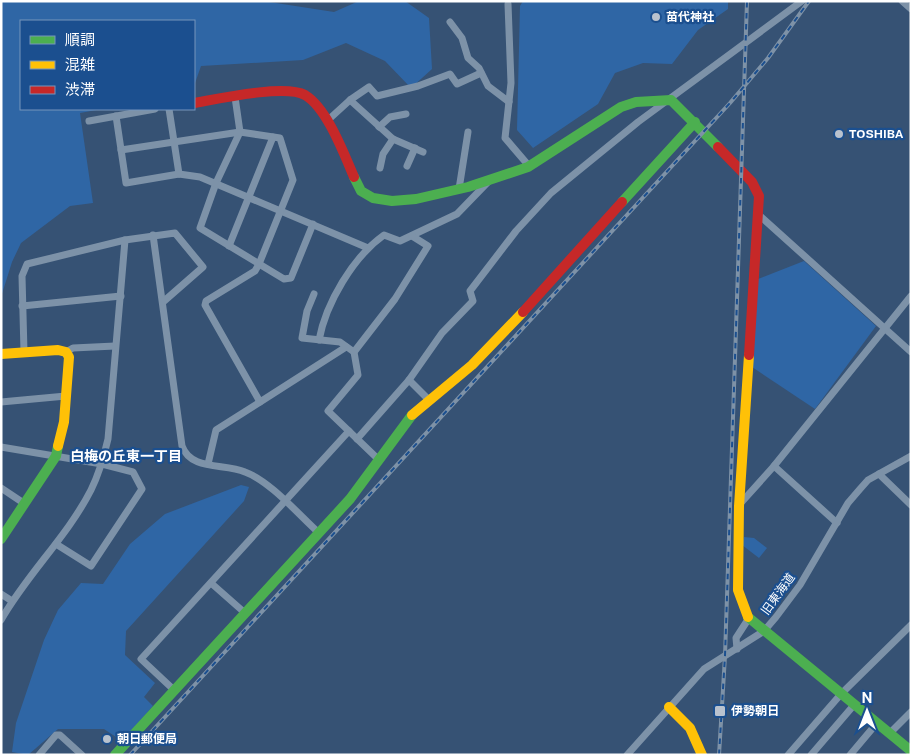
<svg xmlns="http://www.w3.org/2000/svg" width="912" height="756" viewBox="0 0 912 756" font-family="'Public Sans','Noto Sans JP',sans-serif">
<style>
.green{fill:#2f66a5}
.lines{fill:none;stroke-linecap:round;stroke-linejoin:round}
.street{stroke:#7d92a8;stroke-width:7}
.fast{stroke:#4caf50;stroke-width:10}
.slow{stroke:#ffc107;stroke-width:10}
.jam{stroke:#c62828;stroke-width:10}
.rail-casing{stroke:#7e92a7;stroke-width:4}
.rail{stroke:#1b4f8f;stroke-width:2;stroke-dasharray:5.5;stroke-linecap:butt}
.poi-dot{fill:#b9c2ce;stroke:#1b4f8f;stroke-width:2}
.labels{text-anchor:middle;stroke-width:4.5;stroke-linejoin:round;paint-order:stroke}
.poi-label{font-size:12px;font-weight:bold;fill:#fff;stroke:#1b4f8f;text-anchor:start}
.street-label{font-size:12px;fill:#fff;stroke:#1b4f8f}
.neighbourhood-label{font-size:14px;font-weight:bold;fill:#fff;stroke:#1b4f8f}
</style>
<rect width="100%" height="100%" fill="#365274"/>
<g class="green">
<path d="M1,1h262l71,11 25,-11h46l24,17 3,51 -21,19 -26,-27 -39,-18 -43,17 -102,6 -7,20v-65h-173v88h81l-22,4 13,90 -23,3 -49,37 -9,19 -11,35z"/>
<path d="M523,1h205v8l-30,21 -26,34 -29,-1 -28,10 -17,31 -65,44 -16,-18 3,-124z"/>
<path d="M804,261l72,65 -61,83 -63,-42 6,-88z"/>
<path d="M241,485l8,2 -5,14 -118,130 -1,24 30,28 -11,14 9,9 -31,35 -18,-12h-46l-30,26 -16,-3 4,-29 28,-83 14,-30 23,-27 22,1 27,-40 35,-30z"/>
<path d="M744,537l10,1 13,10 -8,10 -17,-13z"/>
</g>
<g class="lines">
<g class="street">
<path d="M902,1l9,8"/>
<path d="M508,4l3,79 -6,55 24,28"/>
<path d="M450,22l12,16 6,20 11,10 9,18 21,16"/>
<path d="M235,97l5,35 -24,51 -16,45 84,51 7,-1 22,-54"/>
<path d="M350,100l43,39 30,13"/>
<path d="M169,109l10,65"/>
<path d="M116,116l10,67 53,-9 21,3 168,71"/>
<path d="M89,121l66,-12"/>
<path d="M327,121l23,-21 19,-13 8,9 41,-10 32,-12 7,10 24,-11"/>
<path d="M379,127l11,-10 16,-3"/>
<path d="M121,150l119,-18 40,6 13,42 -34,84 -4,7 -49,30 -1,4 55,97 86,-55"/>
<path d="M407,166l8,-18"/>
<path d="M380,168l3,-14 10,-15"/>
<path d="M459,189l9,-57"/>
<path d="M759,215l152,137"/>
<path d="M153,235l29,211c9,25 42,17 63,26 25,9 54,43 74,61"/>
<path d="M229,246l44,-109"/>
<path d="M314,294l-7,17 -5,27 38,4 14,10 4,23 -30,36 50,48"/>
<path d="M22,306l99,-10"/>
<path d="M319,340c7,-37 34,-83 65,-105l16,6 57,-27 31,-32"/>
<path d="M24,352l-2,-76 5,-12 98,-24 50,-7 28,34 -40,35"/>
<path d="M66,352l7,-4 42,-2"/>
<path d="M354,352l41,-53 33,-53 -16,-10"/>
<path d="M409,380l20,20"/>
<path d="M1,402l65,-6"/>
<path d="M357,439l52,-59 33,-47 31,-32 -3,-10 46,-60 35,-38 87,-71 164,-121"/>
<path d="M1,447l101,17 31,8 9,17 -51,77 -35,-22"/>
<path d="M208,464l8,-34 44,-28"/>
<path d="M879,474l32,31"/>
<path d="M1,488l24,16"/>
<path d="M739,505l35,-39"/>
<path d="M837,523l-63,-57 137,-170"/>
<path d="M211,583l34,30"/>
<path d="M1,594l11,7"/>
<path d="M1,620c26,-46 66,-83 90,-130 8,-16 13,-34 17,-51l17,-199"/>
<path d="M737,649l-1,-11 13,-20"/>
<path d="M174,690l-33,-31 208,-228"/>
<path d="M890,733l21,-21"/>
<path d="M39,755l17,-20h4l22,20"/>
<path d="M627,755l77,-86 60,-38 12,-14 24,-32 48,-82 12,-14 8,-9 43,-24"/>
<path d="M788,755l53,-61 70,-69"/>
<path d="M811,755l43,-50"/>
<path d="M850,755l27,-32"/>
</g>
<g class="fast">
<path d="M354,177l7,14 12,7 19,3 24,-2 52,-12 60,-20 93,-60 15,-5 35,-2 47,47"/>
<path d="M622,202l73,-80"/>
<path d="M1,539l55,-83 2,-10"/>
<path d="M748,617l163,134"/>
<path d="M115,755l235,-256 62,-84"/>
</g>
<g class="slow">
<path d="M1,354l57,-4 8,2 3,5 -5,65 -6,24"/>
<path d="M412,415l60,-50 51,-53"/>
<path d="M748,617l-10,-27 1,-84 10,-151"/>
<path d="M669,707l21,21 12,27"/>
</g>
<g class="jam">
<path d="M194,103c23,-4 91,-19 111,-8 22,13 39,59 49,82"/>
<path d="M718,147l34,35 7,14 -10,159"/>
<path d="M523,312l99,-110"/>
</g>
<g class="rail-casing">
<g id="rail">
<path d="M130,755l600,-652 38,-45 41,-57"/>
<path d="M719,755l6,-99 22,-655"/>
</g>
</g>
<use href="#rail" class="rail"/>
</g>
<g class="poi-dot">
<circle cx="656" cy="17" r="5"/>
<circle cx="839" cy="134" r="5"/>
<rect x="714" y="705" width="12" height="12" rx="2.5"/>
<circle cx="107" cy="739" r="5"/>
</g>
<g class="labels">
<g class="poi-label">
<text x="666" y="21">苗代神社</text>
<text x="849" y="138">TOSHIBA</text>
<text x="731" y="715">伊勢朝日</text>
<text x="117" y="743">朝日郵便局</text>
</g>
<g class="street-label">
<text transform="translate(778 594) rotate(-54)" y="4">旧東海道</text>
</g>
<g class="neighbourhood-label">
<text x="126" y="461">白梅の丘東一丁目</text>
</g>
</g>
<rect width="912" height="756" fill="none" stroke="#ffffff" stroke-width="5"/>
<rect x="20" y="20" width="175" height="90" fill="#1b4f8f" stroke="#7695bc"/>
<rect x="30" y="36" width="25" height="8" fill="#4caf50" stroke="#7695bc"/>
<text x="65" y="45" font-size="15" fill="#ffffff">順調</text>
<rect x="30" y="61" width="25" height="8" fill="#ffc107" stroke="#7695bc"/>
<text x="65" y="70" font-size="15" fill="#ffffff">混雑</text>
<rect x="30" y="86" width="25" height="8" fill="#c62828" stroke="#7695bc"/>
<text x="65" y="95" font-size="15" fill="#ffffff">渋滞</text>
<g transform="translate(867 711)" stroke="#1b4f8f" stroke-width="4" paint-order="stroke">
<path d="M0-4L9 19L0 12L-9 19Z" fill="#ffffff"/>
<text y="-8" font-size="14" font-weight="bold" text-anchor="middle" fill="#ffffff">N</text>
</g>
</svg>
